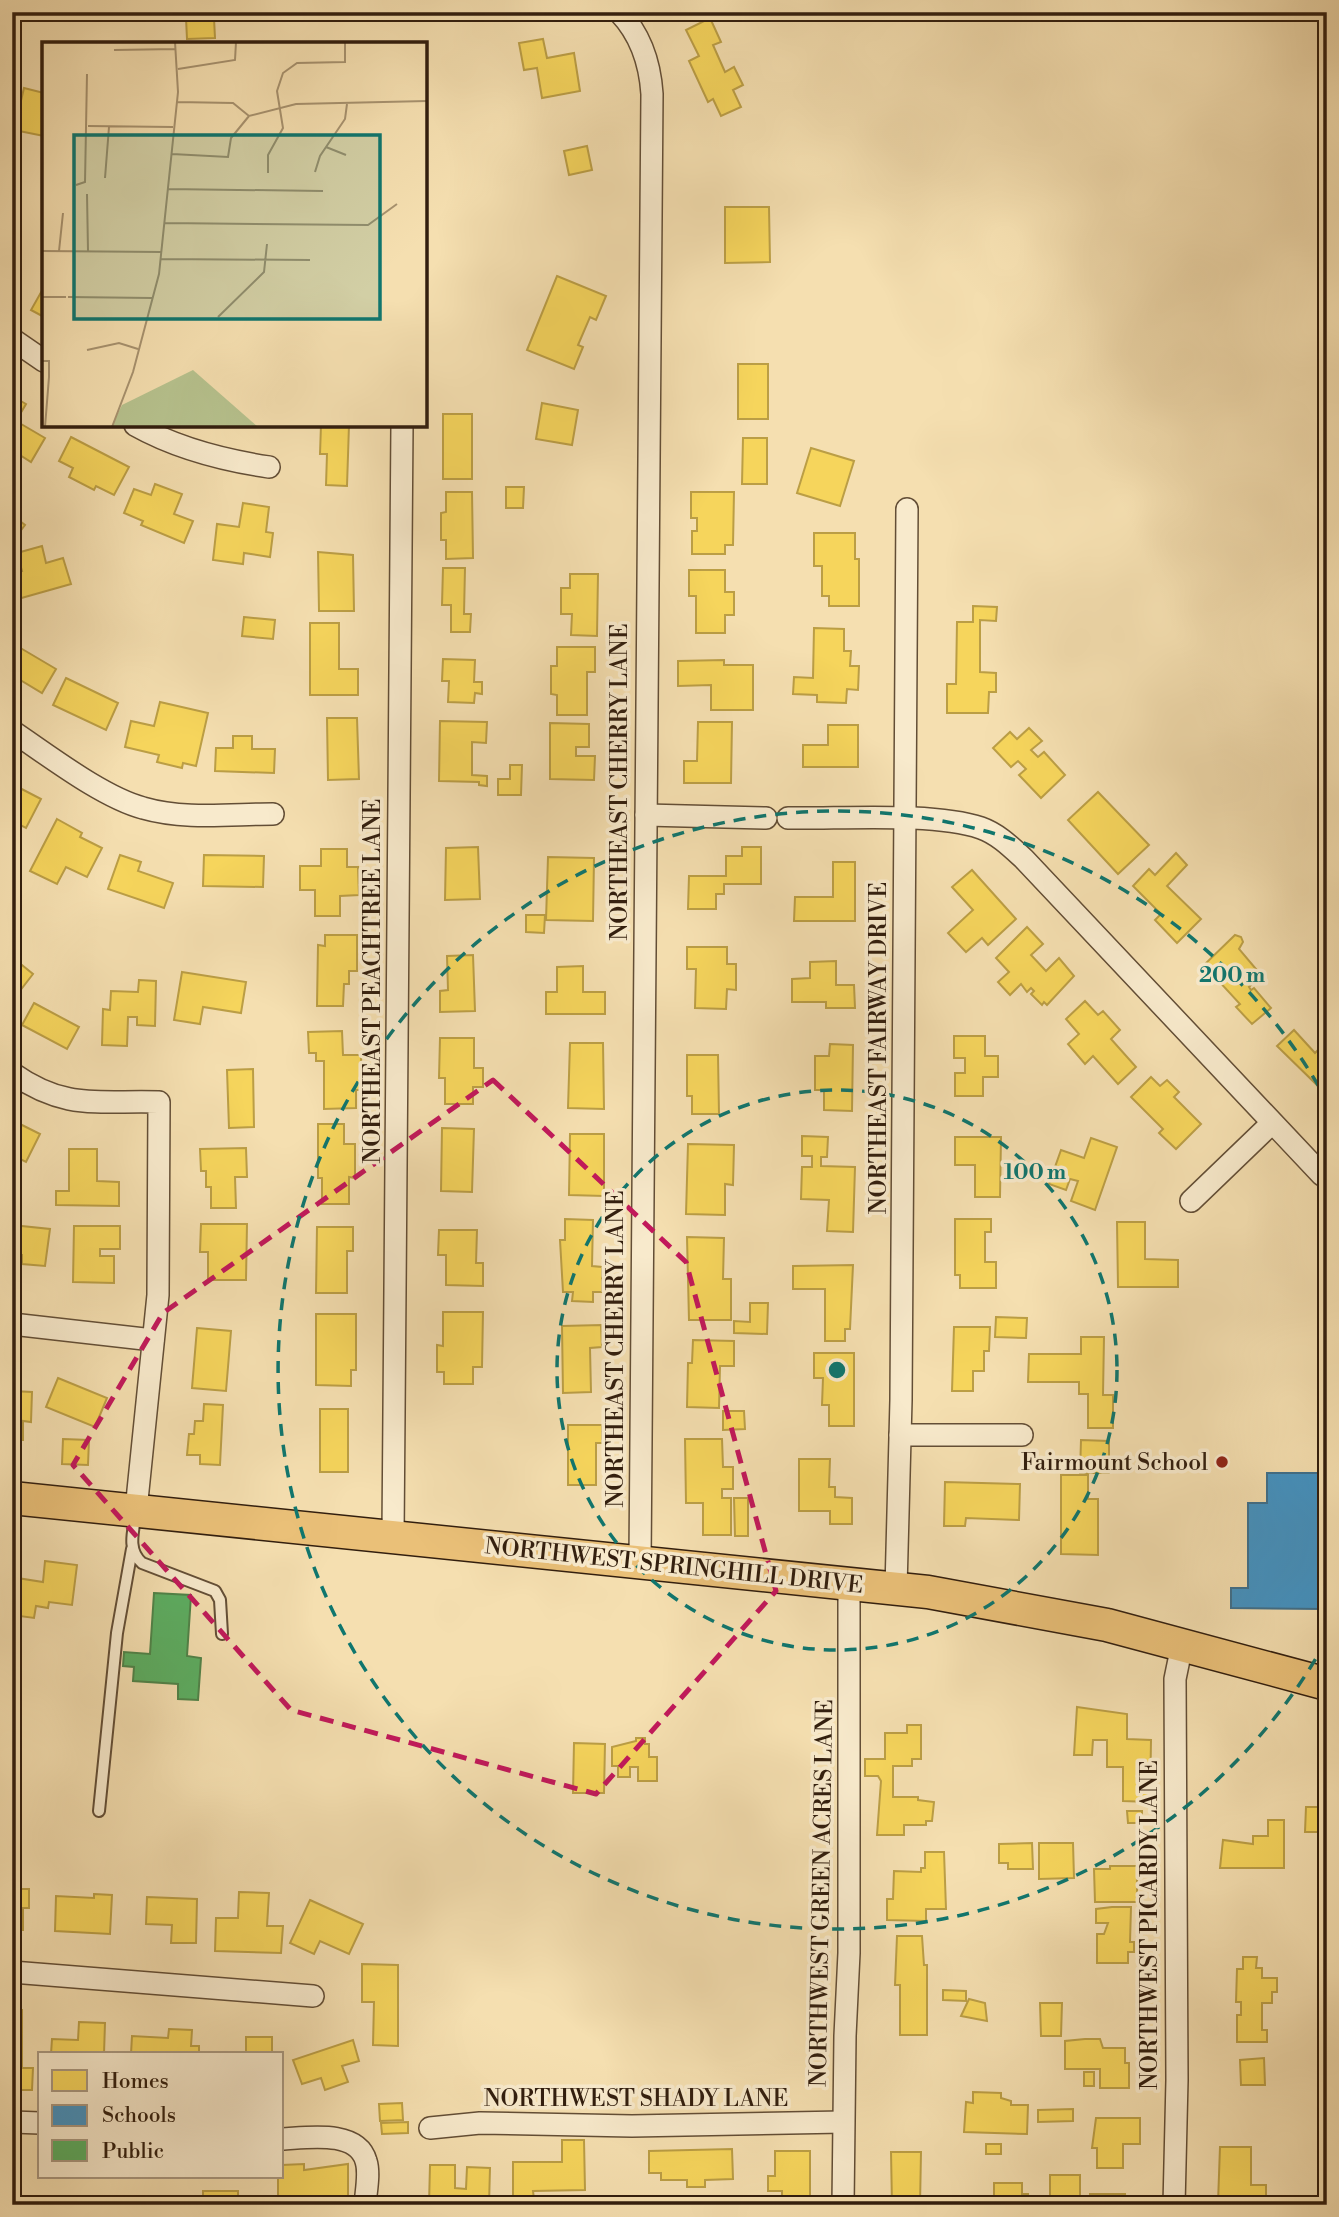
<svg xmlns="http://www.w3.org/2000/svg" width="1339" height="2217" viewBox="0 0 1339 2217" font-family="'Libre Bodoni',serif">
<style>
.homes{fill:#f6d55c;stroke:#bb9e45;stroke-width:2}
.schools{fill:#4393c3;stroke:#3e708d;stroke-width:2}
.public{fill:#5aae61;stroke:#4e8348;stroke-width:2}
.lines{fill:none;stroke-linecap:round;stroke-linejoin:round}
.lane-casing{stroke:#634e36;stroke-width:14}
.street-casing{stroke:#634e36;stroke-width:24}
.primary-casing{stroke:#321e0e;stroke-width:35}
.lane{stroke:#f8eacc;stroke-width:10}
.street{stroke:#f8eacc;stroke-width:21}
.primary{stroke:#eac078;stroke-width:32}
.marked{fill:none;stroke:#c2185b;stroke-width:5;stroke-dasharray:14 9;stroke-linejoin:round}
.ring{fill:none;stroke:#0f766e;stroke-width:3.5;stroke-dasharray:12 9}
.poi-dot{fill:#8f2418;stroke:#f8eacc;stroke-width:2.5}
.labels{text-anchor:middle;stroke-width:7;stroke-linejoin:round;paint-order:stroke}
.street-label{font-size:23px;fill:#321e0e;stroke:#f8eacc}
.poi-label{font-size:23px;fill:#321e0e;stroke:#f8eacc;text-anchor:end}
.inset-road{fill:none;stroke:#a7926f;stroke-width:2}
.view{fill:#0f766e;fill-opacity:0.15;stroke:#0f766e;stroke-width:3.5}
.inset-edge{fill:none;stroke:#321e0e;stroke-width:3.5}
.centre{fill:#0f766e;stroke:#f8eacc;stroke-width:3.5}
.ring-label{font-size:21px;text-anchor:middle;font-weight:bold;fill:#0f766e;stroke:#f8eacc;stroke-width:7;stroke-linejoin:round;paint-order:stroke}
</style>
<rect width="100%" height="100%" fill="#f5dfb0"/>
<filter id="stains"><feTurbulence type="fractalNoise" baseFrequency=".00286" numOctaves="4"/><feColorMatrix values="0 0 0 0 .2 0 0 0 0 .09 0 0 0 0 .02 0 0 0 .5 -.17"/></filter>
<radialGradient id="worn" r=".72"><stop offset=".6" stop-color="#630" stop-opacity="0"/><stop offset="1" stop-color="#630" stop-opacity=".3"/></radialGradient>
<g class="homes">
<path d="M186,18h28l1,20 -28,1z"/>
<path d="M710,18l11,24 -8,3 12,27 9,-5 9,18 -10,5 8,17 -20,9 -8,-17 -5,3 -19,-41 10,-5 -13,-26z"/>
<path d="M543,39l4,19 27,-5 6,38 -38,7 -5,-30 -13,2 -5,-27z"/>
<path d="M24,88l20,5v43l-30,-6z"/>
<path d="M587,146l5,24 -23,5 -5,-24z"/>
<path d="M725,207h44l1,55 -45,1z"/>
<path d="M557,276l49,20 -10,24 -6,-3 -12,28 5,2 -9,22 -47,-19z"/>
<path d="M44,287v30l-13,-7z"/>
<rect x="738" y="364" width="30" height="55"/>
<path d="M12,396l14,8 -10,17 29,17 -14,24 -19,-12z"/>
<path d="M542,403l36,7 -6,35 -36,-6z"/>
<rect x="443" y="414" width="29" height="65"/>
<path d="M321,425h28l-2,61 -21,-1 1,-31h-7z"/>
<path d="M71,437l58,30 -15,28 -18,-9 -2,4 -25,-13 4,-9 -14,-7z"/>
<path d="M743,438h24v46h-25z"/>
<path d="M811,448l43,13 -14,45 -43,-13z"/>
<path d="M155,484l27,10 -8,20 19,7 -9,22 -43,-18 2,-4 -19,-8 10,-24 17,6z"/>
<path d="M506,487h18l-1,21h-17z"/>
<path d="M446,492h26l1,66 -27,1v-19h-5v-27l5,-1z"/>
<path d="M691,492h43l-1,53h-8v9h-33v-23h5v-13h-6z"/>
<path d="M243,503l26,4 -3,25 7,1 -3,24 -26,-4 -1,11 -30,-4 4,-36 22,3z"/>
<path d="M12,515l13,10 -13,17z"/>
<path d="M814,533h41v26h4v47h-30v-10h-7v-30h-8z"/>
<path d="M42,546l4,17 17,-5 8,26 -53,15 -6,-22v-3l10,-3 -5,-18z"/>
<path d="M318,552l35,3 1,56h-35z"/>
<path d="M443,568h22l-1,46h7l-1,18h-19v-27h-9z"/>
<path d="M689,570h36v22h9v23h-9v18h-29v-37h-7z"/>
<path d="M570,574h28l-1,62 -26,-1 1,-21h-11v-26h9z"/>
<path d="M973,606l24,1 -1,14 -16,-1v52l16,1v19h-7l-1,21h-41v-29h9l1,-62h16z"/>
<path d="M244,617l31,3 -2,19 -31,-3z"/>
<path d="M310,623h29v46h19v26h-48z"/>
<path d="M814,628l30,1v22h7l-1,15h9l-1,24 -11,-1 -1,14 -29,-1v-7l-24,-1 1,-17 19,1z"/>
<path d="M12,643l44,26 -14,24 -30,-18z"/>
<path d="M557,647h38v25h-8v43h-30v-20l-6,-1v-28h6z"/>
<path d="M443,659l32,1 -1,22h8v12l-7,-1 -1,10 -26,-1 1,-21h-7z"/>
<path d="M724,660v5h29v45h-42v-25l-33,1v-25z"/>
<path d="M66,678l52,25 -12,27 -53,-25z"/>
<path d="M160,702l48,11 -12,53 -13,-3 -1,5 -25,-6 2,-7 -34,-8 6,-26 23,5z"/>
<path d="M327,718h30l2,61 -31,1z"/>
<path d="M440,721l47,1 -1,21 -14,-1v33l15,1v10l-8,-1v-3l-40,-1z"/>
<path d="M698,722h34l-1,61h-47v-22h13z"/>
<path d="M550,723l39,1v23h-13v9h19l-1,24 -44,-1z"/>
<path d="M828,725h30v42h-55v-22h25z"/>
<path d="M1029,728l13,13 -11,9 7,7 6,-5 21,23 -24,23 -22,-23 7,-6 -8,-8 -7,6 -18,-19 17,-16 7,7z"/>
<path d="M233,736h19v13h23l-1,24 -59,-2 1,-23h17z"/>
<path d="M510,765h12l-1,30h-23v-16h12z"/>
<path d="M12,784l29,15 -15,29 -14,-7z"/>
<path d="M1098,792l51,53 -31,29 -50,-54z"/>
<path d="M57,819l25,14 -2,4 22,11 -15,29 -21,-10 -9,17 -27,-13z"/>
<path d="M478,847l2,52 -35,1 1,-52z"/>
<path d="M742,847h19v37h-37v10h-8v15h-28l1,-33h37v-20h16z"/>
<path d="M321,849h26v18h11l1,28 -19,1v20h-25v-26h-15v-24h21z"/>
<path d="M1176,853l11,12 -20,21 34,33 -24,24 -22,-23 6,-6 -28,-28 16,-17 6,6z"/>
<path d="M120,855l21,7 -3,9 35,12 -9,25 -56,-19z"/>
<path d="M204,855l60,1 -1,31 -60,-1z"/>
<path d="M548,857l46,1 -1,63 -47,-1z"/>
<path d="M833,862h22v59h-61l1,-24h38z"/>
<path d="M972,870l44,49 -28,26 -6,-7 -16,14 -18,-19 25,-23 -21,-23z"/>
<path d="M526,915h19l-1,18 -18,-1z"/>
<path d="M1027,927l16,17 -12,11 15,16 13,-13 15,18 -27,29 -3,-3 -2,3 -11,-11 3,-3 -3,-3 -4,4 -6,-8 -11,11 -12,-13 11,-10 -13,-14z"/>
<path d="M325,935h32v36h-8v13h-5l-1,22h-26l1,-61 7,1z"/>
<path d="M1235,935l6,2 2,5 -4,7 22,26 -12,12 2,3 3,-2 17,20 -19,16 -16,-17 4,-3 -36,-39z"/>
<path d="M687,947h40v17h9v26l-9,-1 -1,20 -31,-1 1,-39h-9z"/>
<path d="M473,955l2,56 -35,1v-21l8,-1 -1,-34z"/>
<path d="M12,957l21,17 -21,27z"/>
<path d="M836,961v24h18l1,23h-29v-6h-34v-23l18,-1v-16z"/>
<path d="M583,966v26h22v22h-59v-22h11v-25z"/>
<path d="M182,972l64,10 -5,31 -38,-6 -3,17 -26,-4z"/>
<path d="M139,980l17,1 -1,45 -18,-1v-8h-9l-1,29 -25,-1 1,-36 7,1 1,-19 27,1z"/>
<path d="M1085,1001l13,14 5,-4 17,19 -9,9 25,28 -18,17 -25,-28 -8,8 -17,-20 11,-10 -13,-15z"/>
<path d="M34,1003l45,24 -12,22 -45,-24z"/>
<path d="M1294,1030l21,23 8,-8 4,4v40l-6,-6 -3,3 -41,-40z"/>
<path d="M342,1031l1,24h18l1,35h-6v18l-32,1v-48h-8v-8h-7l-1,-21z"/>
<path d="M954,1036h31v20h13v21h-15v19h-28v-23h10v-15h-11z"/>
<path d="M440,1038h34v30h9v19h-10v17h-28v-26h-6z"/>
<path d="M570,1043h33l1,66 -36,-1z"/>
<path d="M830,1044l23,1 -1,66 -28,-1v-20h-9v-34h14z"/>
<path d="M687,1055h31l1,59h-27v-18h-5z"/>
<path d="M253,1069l1,58 -25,1 -2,-58z"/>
<path d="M1151,1077l9,9 7,-6 12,12 -5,5 27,27 -25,25 -17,-16 4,-4 -32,-32z"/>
<path d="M12,1120l28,14 -14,28 -14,-7z"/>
<path d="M318,1124h26v20h11v34l-6,-1v27h-27v-26h-4z"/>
<path d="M442,1128l32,1 -2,63 -31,-1z"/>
<path d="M570,1134h34v62l-35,-1z"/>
<path d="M802,1136l26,1 -1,20h-6v9l34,1 -2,65 -26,-1 2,-31 -28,-1 1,-32h10v-11h-10z"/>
<path d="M955,1137h46l-1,60h-25v-32h-20z"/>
<path d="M1091,1138l26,9 -22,63 -24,-9 7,-20 -8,-2 -4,11 -17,-6 12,-34 23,8z"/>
<path d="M688,1144l46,1 -1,40 -8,-1v31l-39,-1z"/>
<path d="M246,1148l1,29h-12l1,31h-25v-21h-5v-16h-5l-1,-22z"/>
<path d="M69,1149h28v32l22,1v24l-63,-1v-14h13z"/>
<path d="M565,1219l28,1 -1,46 10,1v25h-9v10l-21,-1 1,-9h-10l-3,-52h5z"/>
<path d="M955,1219h36v13h-6v30h11v26h-36v-13h-5z"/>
<path d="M1117,1222h28v37l33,1v27h-60z"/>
<path d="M201,1224h46l-1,56h-38v-28h-8z"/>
<path d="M12,1225l38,4 -5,37 -23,-2v-9l-10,-1z"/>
<path d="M74,1226h46v23h-20v7h14v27l-41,-1z"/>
<path d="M317,1227h36v24h-6v42h-31z"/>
<path d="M439,1230h38l-1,33h7v23l-37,-1v-30h-8z"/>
<path d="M687,1237l37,1 -1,41h8v41h-42z"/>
<path d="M853,1265l-3,64h-5v12h-20v-52h-32v-23z"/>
<path d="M750,1303h18l-1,31 -33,-1v-12l16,1z"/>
<path d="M443,1312h40l-1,55h-9v17h-29v-12h-7v-27l6,1z"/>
<path d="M316,1314h40v56h-5v16l-35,-1z"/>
<path d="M996,1317l31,1 -1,20 -31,-1z"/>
<path d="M601,1325l1,22 -12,1 1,44 -28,1 -1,-67z"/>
<path d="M954,1327h36l-1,24h-5v20h-11v20h-21z"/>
<path d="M197,1328l34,3 -5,60 -34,-3z"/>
<path d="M1081,1337h23l-1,58h10v33h-25v-34h-9v-12h-51l1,-28h52z"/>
<path d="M693,1340l41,1v25h-14l-1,42 -32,-1 1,-44h4z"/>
<path d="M814,1353h40v73h-25v-21h-7l1,-27h-9z"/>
<path d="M58,1378l49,20 -12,29 -49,-20z"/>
<path d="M12,1391l20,1 -1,30 -8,-1v19h-11z"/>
<path d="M204,1404l19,1 -3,60 -20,-1v-9h-13l2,-21h5l1,-13h8z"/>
<rect x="320" y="1409" width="28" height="63"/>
<path d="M723,1411h21l1,18 -22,1z"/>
<path d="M568,1425h34v18h-6v42h-28z"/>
<path d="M63,1439l26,1 -1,25 -26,-1z"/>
<path d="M685,1439h37l1,28h10v22h-11v9h9v37h-28v-32h-17z"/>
<path d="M1081,1440l28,1v32h-29z"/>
<path d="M799,1459h31l-1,28h6v10l17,1v26h-22v-13h-31z"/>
<path d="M1061,1475h27v24h10v56l-37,-1z"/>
<path d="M945,1482l75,2 -1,36 -53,-2 -1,8h-21z"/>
<path d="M734,1498h14v38h-13z"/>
<path d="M45,1561l32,4 -5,40 -23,-3 -1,6 -12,-2 -2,12 -22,-3 5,-37 26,4z"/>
<rect x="12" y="1663" width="3" height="74"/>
<path d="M1077,1707l50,7v25l24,1 -1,62 -27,-1v-34h-16v-27h-14l-1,15h-18z"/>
<path d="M907,1725h14v34h-9v7h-19v31h25v3l16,2 -2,19h-6v4h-22v10h-27l4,-54 -3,-5h-13v-17h20v-26h22z"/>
<path d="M636,1738h9v6h4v13h8v24h-19v-14h-8v10h-12v-11h-6v-19l24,-6z"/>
<path d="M574,1743l31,1 -1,49h-31z"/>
<path d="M12,1755h9l-2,70h-7z"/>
<path d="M1306,1807h21v25h-22z"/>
<path d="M1127,1811h15v12h-14z"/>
<path d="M1268,1820h16v48h-64l3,-28 30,4v-8h15z"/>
<path d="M1032,1843l1,26h-25v-6h-9v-19z"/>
<path d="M1039,1843h34l1,35 -35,1z"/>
<path d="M925,1852h19l2,57h-20v12l-39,-1v-21h6l1,-28 27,1v-4h4z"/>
<path d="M12,1866h8v23h9v19h-6v22h-11z"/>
<path d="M1110,1866h27v36h-42l-1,-33h16z"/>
<path d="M239,1892l30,1 -2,33h16l-2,27 -66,-2 1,-33h22z"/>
<path d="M94,1894l18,1 -2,39 -55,-3 1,-35 38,2z"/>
<path d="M147,1897l50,2 -1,44h-25l1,-18 -26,-1z"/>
<path d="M310,1900l53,24 -14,30 -29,-13 -6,13 -24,-11z"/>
<path d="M1112,1907h19l-1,35h4v10h-6v11h-31v-29h7l4,-11h-12v-14z"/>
<path d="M897,1936h25l2,29h3v70h-27v-50h-5z"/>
<path d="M1243,1957h14l-1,11h6v10h15v14h-5v11h-10v27h5v12h-30v-27h4v-13h-5l1,-33h6z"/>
<path d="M362,1964l36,1v81l-25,-1 1,-43h-12z"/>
<path d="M943,1990l23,1v10l-23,-1z"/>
<path d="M969,1999l16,4 2,18 -26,-5z"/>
<path d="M1040,2003h22l-1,33h-20z"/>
<path d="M12,2010h10v58h11l-1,22h-20z"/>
<path d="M79,2022l26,1 -1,31h-53l1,-15 26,1z"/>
<path d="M169,2029l23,1 -1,16h8v8h-68l1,-18 36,2z"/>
<rect x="246" y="2037" width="26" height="17"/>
<path d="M1085,2039h15l3,9h22v15h4v25h-29v-19h-35v-28z"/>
<path d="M353,2040l6,21 -17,5 6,16 -23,8 -4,-12 -19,6 -9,-24z"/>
<path d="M1264,2058l1,27h-24l-1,-25z"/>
<rect x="1084" y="2072" width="10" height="14"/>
<path d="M973,2092l28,1v5l10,3v4h17l-1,29 -63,-2 2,-30 7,1z"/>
<path d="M402,2103l1,17 -23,1 -1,-17z"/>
<path d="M1073,2109v12l-35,1v-12z"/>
<path d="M1096,2118h44v26h-17v24h-26v-20h-5z"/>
<path d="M408,2122v11l-26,1 -1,-11z"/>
<path d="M562,2140h22l1,50 -52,1 1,8h-21v-37h49z"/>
<rect x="986" y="2144" width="15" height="10"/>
<path d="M1220,2147h31v38h15v20l-48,-2z"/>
<path d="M732,2149l1,30 -28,1v7h-18v-7h-26v-7h-12v-22z"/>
<path d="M775,2151h35v54h-28v-14h-14v-15h7z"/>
<path d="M891,2152h30l-1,53h-28z"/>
<path d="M304,2164v6l44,-6v32l-70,1v-20h4v-12z"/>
<path d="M430,2165h25v23l11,1 1,-22 23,1 -1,37h-60z"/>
<rect x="1050" y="2175" width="30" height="30"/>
<path d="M994,2183h28v11h6v11h-34z"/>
<rect x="203" y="2191" width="35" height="14"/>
<path d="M1090,2194h35l1,11h-36z"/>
</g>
<path class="schools" d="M1267,1473h60v126h-5v10l-91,-1v-20h17v-85h19z"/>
<path class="public" d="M154,1593l37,2 -4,61 14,2 -3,42 -20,-1v-15l-45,-3 1,-14 -11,-1 1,-14 26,2z"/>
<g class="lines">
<g class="lane-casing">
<g id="lane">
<path d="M136,1513c-3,19 -9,37 6,50l73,28 5,9 2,34"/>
<path d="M99,1811l18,-178 15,-84"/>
</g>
</g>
<g class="street-casing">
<g id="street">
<path d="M619,12c22,23 31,51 33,82l-12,1467"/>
<path d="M12,339l32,22"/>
<path d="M135,425c41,23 87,35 134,42"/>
<path d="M12,731c36,24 90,66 131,77 41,12 88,6 130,6"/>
<path d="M646,815l120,3"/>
<path d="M788,818c53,1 145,-6 193,10 17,6 30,19 43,31l298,316"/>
<path d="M12,1073c54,38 87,27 147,29l-1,193 -22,215"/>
<path d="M1191,1201l81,-78"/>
<path d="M12,1324l141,16"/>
<path d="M900,1435h122"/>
<path d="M393,1536l9,-1111"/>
<path d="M896,1588l5,-188 6,-891"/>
<path d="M12,1972l301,24"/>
<path d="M12,2122l28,1"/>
<path d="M430,2128l50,-5 152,3 211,-4"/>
<path d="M282,2139c24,-1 75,-10 84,22 4,12 0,30 -1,44"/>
<path d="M843,2205l2,-169 4,-83v-370"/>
<path d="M1174,2205l3,-125 -2,-401 7,-34"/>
</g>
</g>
<g class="primary-casing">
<path id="primary" d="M12,1498l916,94 179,33 220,59"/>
</g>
<use href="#lane" class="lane"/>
<use href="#street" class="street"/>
<use href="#primary" class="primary"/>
</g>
<path class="marked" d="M493,1080l193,182 90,329 -180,203 -305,-84 -218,-245 90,-152z"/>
<g class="ring">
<circle cx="837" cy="1370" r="280"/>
<path d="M1326 1641A559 559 0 1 1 1326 1099"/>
</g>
<circle class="poi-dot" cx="1222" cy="1462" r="7"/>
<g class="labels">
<g class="street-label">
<text transform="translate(619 782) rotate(-90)" y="8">NORTHEAST CHERRY LANE</text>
<text transform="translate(372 981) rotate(-90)" y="8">NORTHEAST PEACHTREE LANE</text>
<text transform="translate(878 1048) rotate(-90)" y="8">NORTHEAST FAIRWAY DRIVE</text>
<text transform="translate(615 1349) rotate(-90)" y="8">NORTHEAST CHERRY LANE</text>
<text transform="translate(674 1565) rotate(6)" y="8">NORTHWEST SPRINGHILL DRIVE</text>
<text transform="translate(821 1893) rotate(-89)" y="8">NORTHWEST GREEN ACRES LANE</text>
<text transform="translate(1149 1925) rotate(-90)" y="8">NORTHWEST PICARDY LANE</text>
<text x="636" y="2106">NORTHWEST SHADY LANE</text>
</g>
<g class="poi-label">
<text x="1208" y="1470">Fairmount School</text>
</g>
</g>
<g transform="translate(42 42)">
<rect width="385" height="385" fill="#f5dfb0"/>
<path d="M151,328l65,57h-147l11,-22z" fill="#b7c38f"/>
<path class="inset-road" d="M72,8l62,-1M136,27l57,-9 1,-18M135,60l56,1 16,13 47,-12 131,-3M46,84l85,1M284,105l20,8M130,112l56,3 3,-19 18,-22M273,130l5,-16 25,-37 2,-15M226,131v-18l15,-27 -6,-37 6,-18 14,-10 48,-1v-20M63,136l4,-51M34,143l9,-3 2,-108M126,147l155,2M45,152l1,57M123,181l203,2 29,-21M0,209l120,1M17,209l4,-38M119,217l149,1M0,255h24M26,255l84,1M176,275l46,-45 3,-28M45,308l32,-7 19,6M0,319h7v16l-4,50M70,385l21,-55 26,-98 19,-182 -3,-50"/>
<path class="view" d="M32,93h306v184h-306z"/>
<rect width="385" height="385" class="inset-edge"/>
</g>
<circle cx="837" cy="1370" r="10" class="centre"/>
<g class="ring-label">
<text x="1232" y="982">200 m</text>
<text x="1035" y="1179">100 m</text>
</g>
<rect width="1339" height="2217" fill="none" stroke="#f5dfb0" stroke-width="42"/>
<rect x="14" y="14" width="1311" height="2189" fill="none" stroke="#321e0e" stroke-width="3.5"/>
<rect x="21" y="21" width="1297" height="2175" fill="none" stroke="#321e0e" stroke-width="2"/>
<rect x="38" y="2052" width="245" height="126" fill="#f8eacc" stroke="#a99880" stroke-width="2"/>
<rect x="52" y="2070" width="35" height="21" fill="#f6d55c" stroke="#a99880" stroke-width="2"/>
<text x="102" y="2088" font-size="21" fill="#321e0e">Homes</text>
<rect x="52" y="2105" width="35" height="21" fill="#4393c3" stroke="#a99880" stroke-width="2"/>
<text x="102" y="2122" font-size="21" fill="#321e0e">Schools</text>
<rect x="52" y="2140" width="35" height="21" fill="#5aae61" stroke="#a99880" stroke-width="2"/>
<text x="102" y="2158" font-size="21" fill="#321e0e">Public</text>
<rect width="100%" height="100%" filter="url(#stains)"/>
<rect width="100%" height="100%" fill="url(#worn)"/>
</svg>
